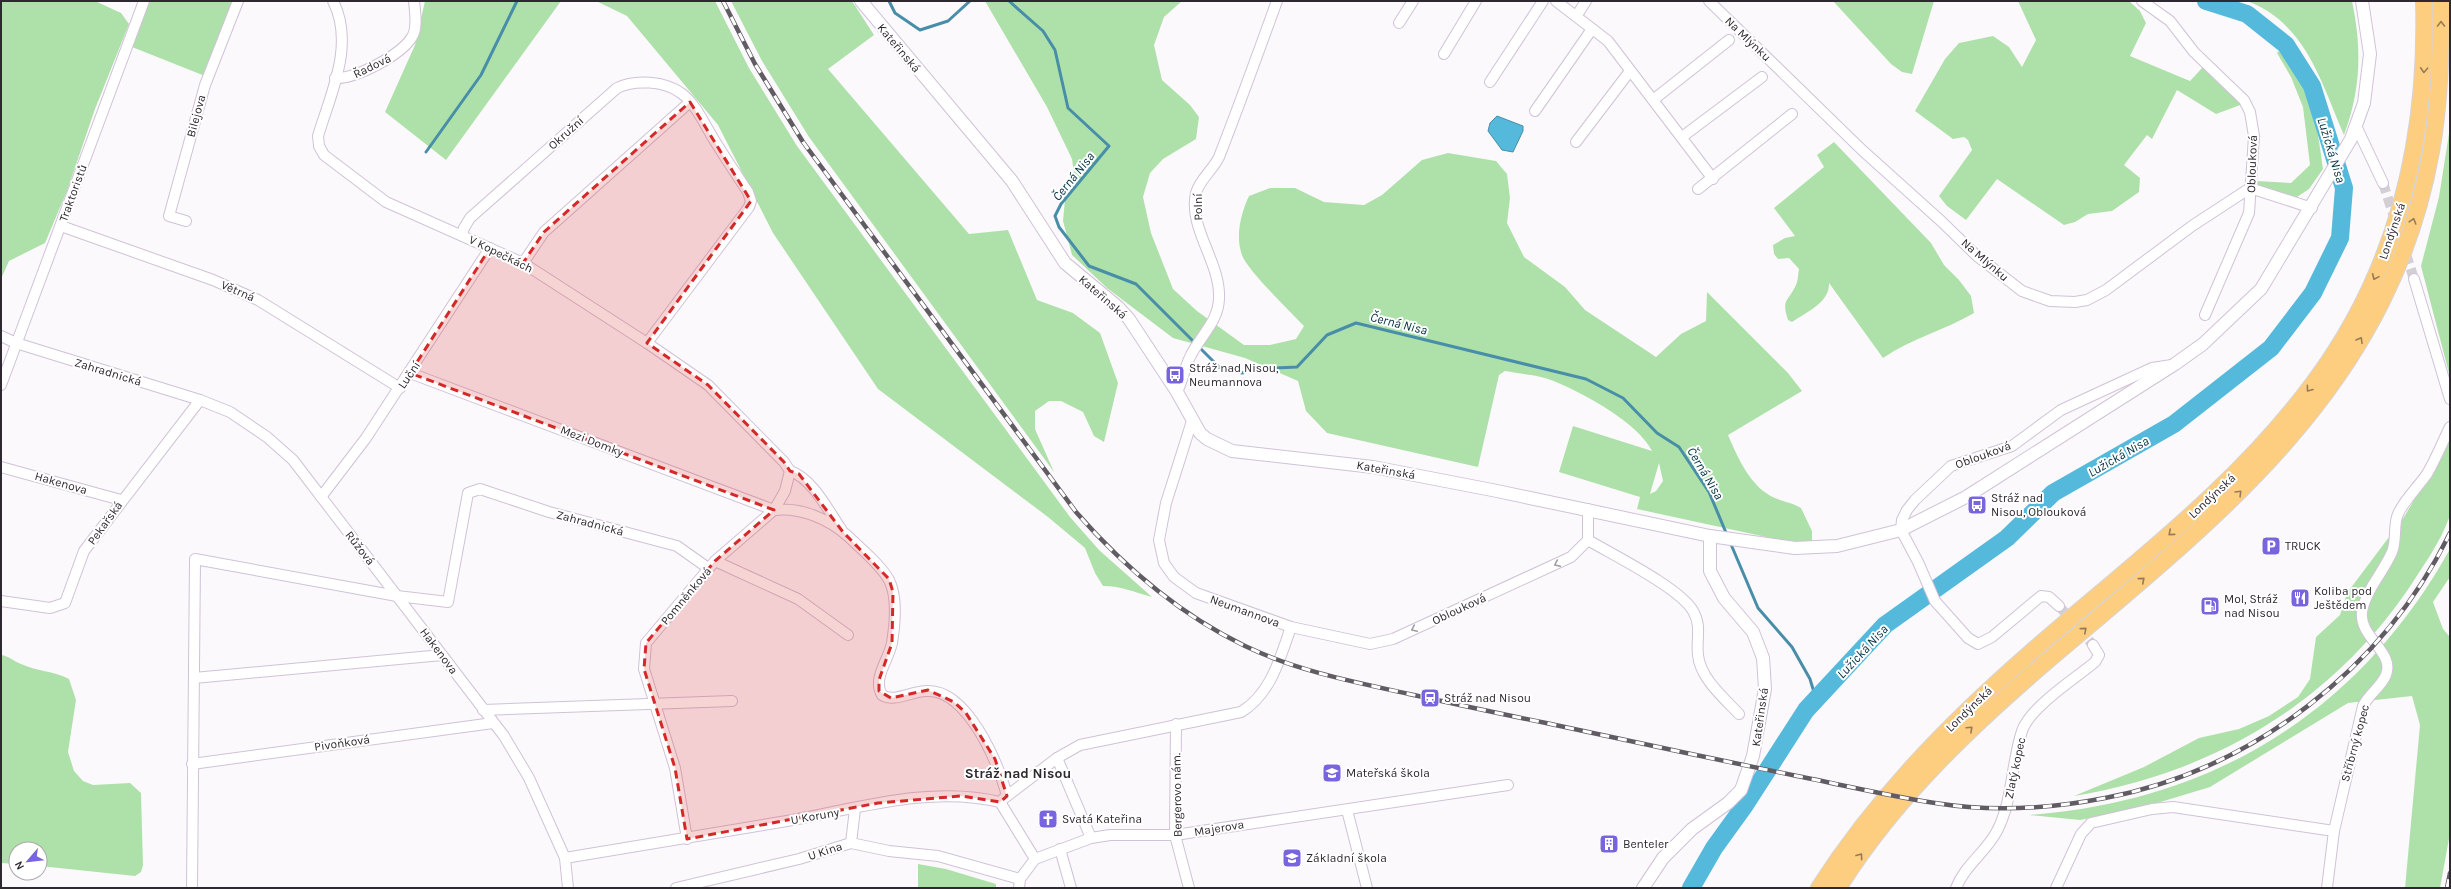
<svg xmlns="http://www.w3.org/2000/svg" width="2451" height="889" viewBox="0 0 2451 889" font-family="Karla,sans-serif">
<style>
.green{fill:#aee1a9;fill-rule:evenodd}
.water{fill:#55b9dc;stroke:#498ea8}
.lines{fill:none;stroke-linecap:round;stroke-linejoin:round}
.stream{stroke:#498ea8;stroke-width:3}
.river{stroke:#55b9dc;stroke-width:18}
.minor-tunnel{stroke:#d3cfd4;stroke-width:10;stroke-dasharray:10 5;stroke-linecap:butt}
.minor-casing{stroke:#d0c2d7;stroke-width:12}
.tertiary-casing{stroke:#d0c2d7;stroke-width:14}
.trunk-casing{stroke:#d5d4d6;stroke-width:18}
.minor{stroke:#fff;stroke-width:10}
.tertiary{stroke:#fff;stroke-width:12}
.trunk{stroke:#fece80;stroke-width:16}
.rail-casing{stroke:#615c63;stroke-width:4.5}
.rail{stroke:#fff;stroke-width:3;stroke-dasharray:9;stroke-linecap:butt}
.oneway{stroke:#967b58}
.oneway2{stroke:#a19ea2}
.marked{fill:#d62828;fill-opacity:0.2;stroke:#d62828;stroke-width:3;stroke-dasharray:8 5;stroke-linejoin:round}
.labels{text-anchor:middle;stroke-width:4;stroke-linejoin:round;paint-order:stroke}
.street-label{font-size:12px;fill:#2e2830;stroke:#fff}
.poi-label{font-size:12px;fill:#2e2830;stroke:#fff;text-anchor:start}
.water-label{font-size:13px;font-style:italic;fill:#013140;stroke:#fff}
.quarter-label{font-size:14px;font-weight:bold;fill:#2e2830;stroke:#fff}
</style>
<rect width="100%" height="100%" fill="#fcf9fd"/>
<g class="green">
<path d="M1,1h94l26,12 8,11 -34,85 -28,82 -22,52 -36,18 -8,18z"/>
<path d="M143,1h89l-27,75 -78,-31z"/>
<path d="M425,1h136l-115,159 -61,-48 30,-67z"/>
<path d="M596,1h119l34,67 48,78 273,371 29,33 53,47c-19,-5 -30,-11 -49,-11l-8,-13 -10,-25 -37,-31 -170,-128 -105,-156 -55,-108 -91,-109z"/>
<path d="M731,1h121l22,34 -46,34 141,165 39,-4 29,70 36,13 27,20 18,50 -14,59 -10,-6 -11,-24 -22,-11h-12l-14,10v18l19,43 -245,-335 -47,-76z"/>
<path d="M985,1h197l-18,16 -10,28 8,35 28,25 9,12 -3,22 -33,20 -13,14 -7,24 8,36 22,56 24,22 47,34h26l26,-6 8,-13c-13,-14 -57,-56 -62,-71 -7,-19 -1,-42 7,-59l21,-8h25l29,14 40,3 18,-10 40,-35 26,-7 48,8 11,13 3,24 -3,25 17,34 41,30 20,23 71,47 25,-23 25,-13 1,-29 81,81 14,18 -74,44c10,23 23,53 47,63 9,4 18,5 26,10l11,23v10l-18,2 -157,-34 3,-12 -81,-25 14,-46 79,25c-14,-28 -67,-57 -96,-69 -15,-7 -35,-8 -51,-11l-6,4 -21,92 -151,-34 -21,-22 -8,-30 -53,-23 -72,-20 -66,-50 -35,-33 -9,-34 2,-22 11,-12 -4,-28 -25,-52zM1659,463l4,18 -7,10 -6,3z"/>
<path d="M1833,1h101l-22,73 -10,-2 -11,-8z"/>
<path d="M2018,1h111l11,10 6,12 -16,33 60,25 13,-14 40,37 -27,10 -39,-24 -25,49 -5,-4 -23,30 16,13 -1,14 -27,19 -24,3 -13,8 -11,3 -67,-46 -31,41 -19,-14 -8,-10 33,-46 -4,-10 -4,-3 -11,2 -38,-28 30,-52 14,-16 34,-7 16,11 13,20 14,-27z"/>
<path d="M2247,1h105c10,48 9,88 -8,134 -23,-53 -38,-112 -97,-134z"/>
<path d="M2281,48c29,30 37,81 42,121l-14,20 -12,8 -41,-11 1,-5 34,2 19,-18 -7,-58 -12,-30 -14,-24z"/>
<path d="M2450,127v250l-29,-111 18,-69z"/>
<path d="M1834,142l97,101 13,22 15,15 12,16 3,17c-29,17 -62,25 -91,45l-54,-75c1,19 -22,29 -37,39l-4,-2c-7,-21 0,-18 8,-35 2,-4 2,-11 3,-16l-10,-11 -11,1 -4,-5 -1,-9 12,-7 10,-2 -21,-28 50,-41 -7,-12z"/>
<path d="M2450,439c0,15 1,68 -1,79 -9,25 -26,48 -40,70 -80,117 -197,185 -335,208l70,-29 55,-29 40,-9 30,-13 29,-19 12,-18 6,-42 24,-22 7,-22 57,-76z"/>
<path d="M2450,549v28l-17,25 10,27 7,8v196l-10,55h-35l15,-163 -8,-29 -64,7 -138,84 -76,23 -54,10 -51,-5c185,-14 330,-103 421,-266z"/>
<path d="M1,655c8,1 12,6 20,9 15,7 33,7 48,15l7,21 -8,52 6,19 9,10 10,4 37,-2 11,10 2,72 -2,7 -6,4 -95,-10v-17h-24v15l-15,-1z"/>
<path d="M918,864l28,5 50,15v4h-78z"/>
</g>
<path class="water" d="M1497,116l26,10v5l-10,21 -11,-2 -14,-19 2,-8z"/>
<g class="lines">
<g class="stream">
<path d="M889,1l6,12 25,17 28,-9 22,-20"/>
<path d="M1009,1l34,30 12,19 13,58 41,38 -48,58 -6,12 4,11 30,39 47,18 84,84 22,5 15,-4 40,-2 30,-32 29,-12 230,56 37,19 34,35 22,14 30,45 18,43"/>
<path d="M426,152l55,-77 36,-74"/>
<path d="M1730,542l28,66 34,39 18,32 6,20"/>
</g>
<path class="river" d="M1691,888l23,-40 31,-43 61,-95 79,-85 122,-87 46,-45 121,-69 97,-76 42,-55 27,-55 4,-50 -32,-102 -26,-41 -39,-31 -41,-13"/>
<g class="minor-tunnel">
<path d="M2383,183l31,96"/>
<path d="M2059,606l34,39"/>
</g>
<g class="minor-casing">
<g id="minor">
<path d="M333,1c22,43 -2,92 -15,135l1,10 5,9 62,47 137,61 124,80 61,42 76,77 6,9 -5,20 -11,19c27,-3 55,9 75,27 13,13 31,27 40,43 9,17 6,44 3,63 -3,16 -20,36 -10,52 12,8 30,-4 44,-4 41,-3 73,73 81,105"/>
<path d="M1556,1l52,40 105,138"/>
<path d="M1709,1l153,149 79,71 36,35 45,35 28,10 25,1 12,-2 19,-10 86,-64 58,-38"/>
<path d="M2142,1l28,20 24,31 50,48 6,12 4,24 -5,77 -44,102"/>
<path d="M1577,15l9,-14"/>
<path d="M1399,23l14,-22"/>
<path d="M1444,54l32,-53"/>
<path d="M335,78c21,1 66,-23 77,-41 6,-9 3,-25 2,-36"/>
<path d="M1490,82l53,-81"/>
<path d="M1653,100l76,-60"/>
<path d="M1535,111l57,-82"/>
<path d="M2357,128l26,55"/>
<path d="M1682,137l80,-60"/>
<path d="M1576,142l54,-71"/>
<path d="M2250,188l62,20"/>
<path d="M1698,189l94,-75"/>
<path d="M186,221l-17,-5 36,-131 33,-84"/>
<path d="M61,226l152,54 45,20 142,88"/>
<path d="M462,235l2,-7 6,-10 147,-130c18,-9 48,-7 64,5 14,10 23,30 32,45 11,18 23,36 35,54l3,9 -2,6 -102,136"/>
<path d="M523,263l21,-31 146,-130"/>
<path d="M2414,279l36,120"/>
<path d="M1,336l15,7 184,57 30,12 37,25 26,23 211,276 25,42 36,80 3,30"/>
<path d="M410,373l364,137 -59,51 -69,82 -2,26 31,99 12,71"/>
<path d="M1,385l143,-384"/>
<path d="M1177,392c6,-12 8,-26 14,-37 10,-20 27,-33 28,-56 2,-37 -31,-70 -23,-106 4,-14 17,-23 23,-36 20,-51 39,-104 58,-156"/>
<path d="M1192,421l-26,82 -7,37 5,23 10,14 22,16 95,34 79,17 23,-5 178,-82 17,-17v-31"/>
<path d="M1,467l120,33"/>
<path d="M790,471c22,7 38,39 51,58"/>
<path d="M321,497l45,-59 124,-190"/>
<path d="M1588,540c25,15 92,48 105,71 9,15 3,28 5,44 2,23 26,43 41,59"/>
<path d="M715,561l83,38 50,36"/>
<path d="M1,601l49,7 15,-5 19,-52 116,-151"/>
<path d="M2059,606l-10,-9 -8,-1 -49,41 -14,7 -10,-6 -33,-37 -17,-39 -17,-32 1,-10 5,-10 8,-10 36,-34 61,-20 49,-36 91,-42 20,-3"/>
<path d="M194,678l248,-23"/>
<path d="M483,710l249,-9"/>
<path d="M1176,724l-1,111 14,53"/>
<path d="M1057,758l34,80"/>
<path d="M192,764l301,-41"/>
<path d="M1003,799l54,-41 23,-13 161,-33c30,-18 39,-54 50,-85"/>
<path d="M1347,810l20,78"/>
<path d="M851,843l4,-34"/>
<path d="M1060,849l11,39"/>
<path d="M565,858c74,-12 148,-24 222,-37 69,-12 143,-36 213,-19l35,57"/>
<path d="M192,888l3,-329 202,37 51,6 20,-109 12,-4 69,23 128,34 31,22"/>
<path d="M676,888l123,-29 52,-16 38,8 49,5 82,23"/>
<path d="M1019,888l1,-9 15,-20 56,-21 19,-3h65l333,-50"/>
<path d="M1956,888c9,-23 30,-36 41,-57 16,-31 14,-67 25,-100 8,-24 54,-53 73,-69l4,-7 -6,-10"/>
<path d="M2056,888l25,-54 10,-11 61,-14 21,-2 161,24"/>
<path d="M2327,888l7,-57 29,-125c6,-12 18,-19 23,-31 9,-24 -27,-37 -24,-63 3,-21 22,-41 30,-60 5,-11 1,-27 6,-38 7,-15 20,-27 29,-40 9,-15 15,-31 23,-47"/>
</g>
</g>
<g class="tertiary-casing">
<g id="tertiary">
<path d="M861,1l151,180 53,82 53,44 11,12 48,73 23,41 7,6 25,12 141,16 119,23 218,46 85,12 42,-2 64,-16 65,-33 209,-133 28,-20 58,-55 90,-150 13,-36 6,-49 -8,-53"/>
<path d="M1643,888l20,-30 29,-29 36,-26 13,-13 12,-34 12,-67 -2,-31 -10,-26 -29,-34 -14,-27v-35"/>
</g>
</g>
<g class="trunk-casing">
<g id="trunk">
<path d="M1819,888c57,-89 130,-164 209,-233 99,-87 208,-166 287,-274 83,-112 113,-242 109,-380"/>
<path d="M1838,888c57,-91 135,-164 216,-233 169,-143 335,-271 377,-503 9,-50 10,-100 10,-151"/>
</g>
</g>
<use href="#minor" class="minor"/>
<use href="#tertiary" class="tertiary"/>
<use href="#trunk" class="trunk"/>
<g class="rail-casing">
<g id="rail">
<path d="M723,1l32,63 48,78 273,370c48,55 103,102 169,134 52,25 109,36 164,48 46,10 92,20 137,29 84,18 167,36 251,53 46,9 92,20 138,27 56,9 114,6 170,-5 148,-28 279,-130 345,-265"/>
<path d="M2447,888l3,-15"/>
</g>
</g>
<use href="#rail" class="rail"/>
</g>
<defs><path id="oneway-chevron" d="M-2-3.5L2.5 0L-2 3.5" fill="none" stroke-width="1.6" stroke-linecap="round" stroke-linejoin="round"/></defs>
<g class="oneway">
<use href="#oneway-chevron" transform="translate(2441 24) rotate(-90)"/>
<use href="#oneway-chevron" transform="translate(2424 70) rotate(93)"/>
<use href="#oneway-chevron" transform="translate(2413 221) rotate(-73)"/>
<use href="#oneway-chevron" transform="translate(2375 277) rotate(114)"/>
<use href="#oneway-chevron" transform="translate(2360 340) rotate(-60)"/>
<use href="#oneway-chevron" transform="translate(2309 389) rotate(127)"/>
<use href="#oneway-chevron" transform="translate(2239 493) rotate(-45)"/>
<use href="#oneway-chevron" transform="translate(2171 533) rotate(139)"/>
<use href="#oneway-chevron" transform="translate(2142 580) rotate(-40)"/>
<use href="#oneway-chevron" transform="translate(2084 630) rotate(-41)"/>
<use href="#oneway-chevron" transform="translate(1970 729) rotate(-43)"/>
<use href="#oneway-chevron" transform="translate(1860 856) rotate(-54)"/>
</g>
<g class="oneway2">
<use href="#oneway-chevron" transform="translate(1557 564) rotate(155)"/>
<use href="#oneway-chevron" transform="translate(1414 629) rotate(155)"/>
</g>
<path class="marked" d="M690,102l61,99 -104,142 61,42 76,77 6,9 9,3 44,58 46,47 4,13 -1,51 -13,37v11l12,7 37,-8 26,12 12,11 29,46 12,37 -7,6 -39,-6 -83,7 -191,36 -12,-71 -31,-99 2,-26 69,-82 59,-51 -364,-137 80,-125 33,15 21,-31z"/>
<defs>
<g id="bus-square" transform="scale(1)"><rect x="-9" y="-9" width="18" height="18" rx="4" fill="#7964df" stroke="#fff"/><path d="M-5-6H5V4H4V6H2V4H-2V6H-4V4H-5ZM-3.5-4V0h7V-4ZM-3.5 1.2v1.5H-2V1.2ZM2 1.2v1.5H3.5V1.2Z" fill="#fff"/></g>
<g id="parking-square" transform="scale(1)"><rect x="-9" y="-9" width="18" height="18" rx="4" fill="#7964df" stroke="#fff"/><path d="M-3.5-5.5H1a3.5 3.5 0 0 1 0 7H-1V5.5H-3.5ZM-1-3.4V-.6H.8a1.4 1.4 0 0 0 0-2.8Z" fill="#fff"/></g>
<g id="restaurant-square" transform="scale(1)"><rect x="-9" y="-9" width="18" height="18" rx="4" fill="#7964df" stroke="#fff"/><path d="M-5-6h1v4h1v-4h1v4h1v-4h1v5L-1.5 .5V6h-2V.5L-5-1ZM5-6V6H3V1.5H1.5Q1.5-4 5-6Z" fill="#fff"/></g>
<g id="fuel-square" transform="scale(1)"><rect x="-9" y="-9" width="18" height="18" rx="4" fill="#7964df" stroke="#fff"/><path d="M-5.5-6h7V0h2V4h1.3V-2.5L3-4.5l.8-.8L6-3V5H2.5V1h-1V6h-7ZM-4.2-4.7v3.2H.2V-4.7Z" fill="#fff"/></g>
<g id="station-square" transform="scale(1)"><rect x="-9" y="-9" width="18" height="18" rx="4" fill="#7964df" stroke="#fff"/><path d="M-3-6H3Q5-6 5-4V2Q5 4 3 4L4.5 6H3L1.5 4h-3L-3 6H-4.5L-3 4Q-5 4-5 2V-4Q-5-6-3-6ZM-3.5-4v3h7v-3ZM-3.5 1v1.5H-2V1ZM2 1v1.5H3.5V1Z" fill="#fff"/></g>
<g id="school-square" transform="scale(1)"><rect x="-9" y="-9" width="18" height="18" rx="4" fill="#7964df" stroke="#fff"/><path d="M0-5L7-2L0 1L-7-2ZM-4 1L0 2.5L4 1V4Q0 6-4 4Z" fill="#fff"/></g>
<g id="church-square" transform="scale(1)"><rect x="-9" y="-9" width="18" height="18" rx="4" fill="#7964df" stroke="#fff"/><path d="M-1.2-6h2.4v3.5h3.3v2.4h-3.3V6h-2.4V-.1h-3.3v-2.4h3.3Z" fill="#fff"/></g>
<g id="building-square" transform="scale(1)"><rect x="-9" y="-9" width="18" height="18" rx="4" fill="#7964df" stroke="#fff"/><path d="M-4-6H4V6H1V3H-1V6H-4ZM-2.5-4.3h1.7v1.8h-1.7ZM.8-4.3h1.7v1.8H.8ZM-2.5-1h1.7V.8h-1.7ZM.8-1h1.7V.8H.8Z" fill="#fff"/></g>
</defs>
<g fill-rule="evenodd">
<use href="#bus-square" x="1175" y="375"/>
<use href="#bus-square" x="1977" y="505"/>
<use href="#parking-square" x="2271" y="546"/>
<use href="#restaurant-square" x="2300" y="598"/>
<use href="#fuel-square" x="2210" y="606"/>
<use href="#station-square" x="1430" y="698"/>
<use href="#school-square" x="1332" y="773"/>
<use href="#church-square" x="1048" y="819"/>
<use href="#building-square" x="1609" y="844"/>
<use href="#school-square" x="1292" y="858"/>
</g>
<g class="labels">
<g class="street-label">
<text transform="translate(1748 39) rotate(44)" y="4">Na Mlýnku</text>
<text transform="translate(899 48) rotate(50)" y="4">Kateřinská</text>
<text transform="translate(372 66) rotate(-26)" y="4">Řadová</text>
<text transform="translate(196 116) rotate(-75)" y="4">Bilejova</text>
<text transform="translate(566 133) rotate(-42)" y="4">Okružní</text>
<text transform="translate(2252 164) rotate(-88)" y="4">Oblouková</text>
<text transform="translate(73 193) rotate(-70)" y="4">Traktoristů</text>
<text transform="translate(1198 207) rotate(-91)" y="4">Polní</text>
<text transform="translate(2392 231) rotate(-71)" y="4">Londýnská</text>
<text transform="translate(501 254) rotate(26)" y="4">V Kopečkách</text>
<text transform="translate(1985 260) rotate(41)" y="4">Na Mlýnku</text>
<text transform="translate(238 291) rotate(23)" y="4">Větrná</text>
<text transform="translate(1103 297) rotate(41)" y="4">Kateřinská</text>
<text transform="translate(108 372) rotate(17)" y="4">Zahradnická</text>
<text transform="translate(409 375) rotate(-56)" y="4">Luční</text>
<text transform="translate(592 441) rotate(21)" y="4">Mezi Domky</text>
<text transform="translate(1983 455) rotate(-20)" y="4">Oblouková</text>
<text transform="translate(1386 470) rotate(10)" y="4">Kateřinská</text>
<text transform="translate(61 483) rotate(16)" y="4">Hakenova</text>
<text transform="translate(2212 496) rotate(-43)" y="4">Londýnská</text>
<text transform="translate(105 523) rotate(-54)" y="4">Pekařská</text>
<text transform="translate(590 523) rotate(15)" y="4">Zahradnická</text>
<text transform="translate(360 548) rotate(52)" y="4">Růžová</text>
<text transform="translate(686 596) rotate(-50)" y="4">Pomněnková</text>
<text transform="translate(1459 609) rotate(-25)" y="4">Oblouková</text>
<text transform="translate(1245 611) rotate(20)" y="4">Neumannova</text>
<text transform="translate(439 651) rotate(53)" y="4">Hakenova</text>
<text transform="translate(1969 709) rotate(-44)" y="4">Londýnská</text>
<text transform="translate(1760 717) rotate(-82)" y="4">Kateřinská</text>
<text transform="translate(342 743) rotate(-8)" y="4">Pivoňková</text>
<text transform="translate(2355 743) rotate(-75)" y="4">Stříbrný kopec</text>
<text transform="translate(2015 768) rotate(-78)" y="4">Zlatý kopec</text>
<text transform="translate(1177 795) rotate(-91)" y="4">Bergerovo nám.</text>
<text transform="translate(815 816) rotate(-10)" y="4">U Koruny</text>
<text transform="translate(1219 828) rotate(-9)" y="4">Majerova</text>
<text transform="translate(825 851) rotate(-18)" y="4">U Kina</text>
</g>
<g class="poi-label">
<text x="1189" y="372">Stráž nad Nisou,<tspan x="1189" dy="14">Neumannova</tspan></text>
<text x="1991" y="502">Stráž nad<tspan x="1991" dy="14">Nisou, Oblouková</tspan></text>
<text x="2285" y="550">TRUCK</text>
<text x="2314" y="595">Koliba pod<tspan x="2314" dy="14">Ještědem</tspan></text>
<text x="2224" y="603">Mol, Stráž<tspan x="2224" dy="14">nad Nisou</tspan></text>
<text x="1444" y="702">Stráž nad Nisou</text>
<text x="1346" y="777">Mateřská škola</text>
<text x="1062" y="823">Svatá Kateřina</text>
<text x="1623" y="848">Benteler</text>
<text x="1306" y="862">Základní škola</text>
</g>
<g class="water-label">
<text transform="translate(2332 150) rotate(73)" y="5">Lužická Nisa</text>
<text transform="translate(1073 176) rotate(-51)" y="5">Černá Nisa</text>
<text transform="translate(1399 323) rotate(14)" y="5">Černá Nisa</text>
<text transform="translate(2118 456) rotate(-30)" y="5">Lužická Nisa</text>
<text transform="translate(1706 473) rotate(59)" y="5">Černá Nisa</text>
<text transform="translate(1862 651) rotate(-47)" y="5">Lužická Nisa</text>
</g>
<g class="quarter-label">
<text x="1018" y="778">Stráž nad Nisou</text>
</g>
</g>
<rect width="2451" height="889" fill="none" stroke="#2e2830" stroke-width="4"/>
<g transform="translate(28 861) rotate(242)"><circle r="19" fill="#ffffff" stroke="#aba9ac"/>
<path d="M0-3L7 15L0 10L-7 15Z" fill="#7964df"/>
<text y="-6" font-size="11" font-weight="bold" text-anchor="middle" fill="#2e2830">N</text>
</g>
</svg>
